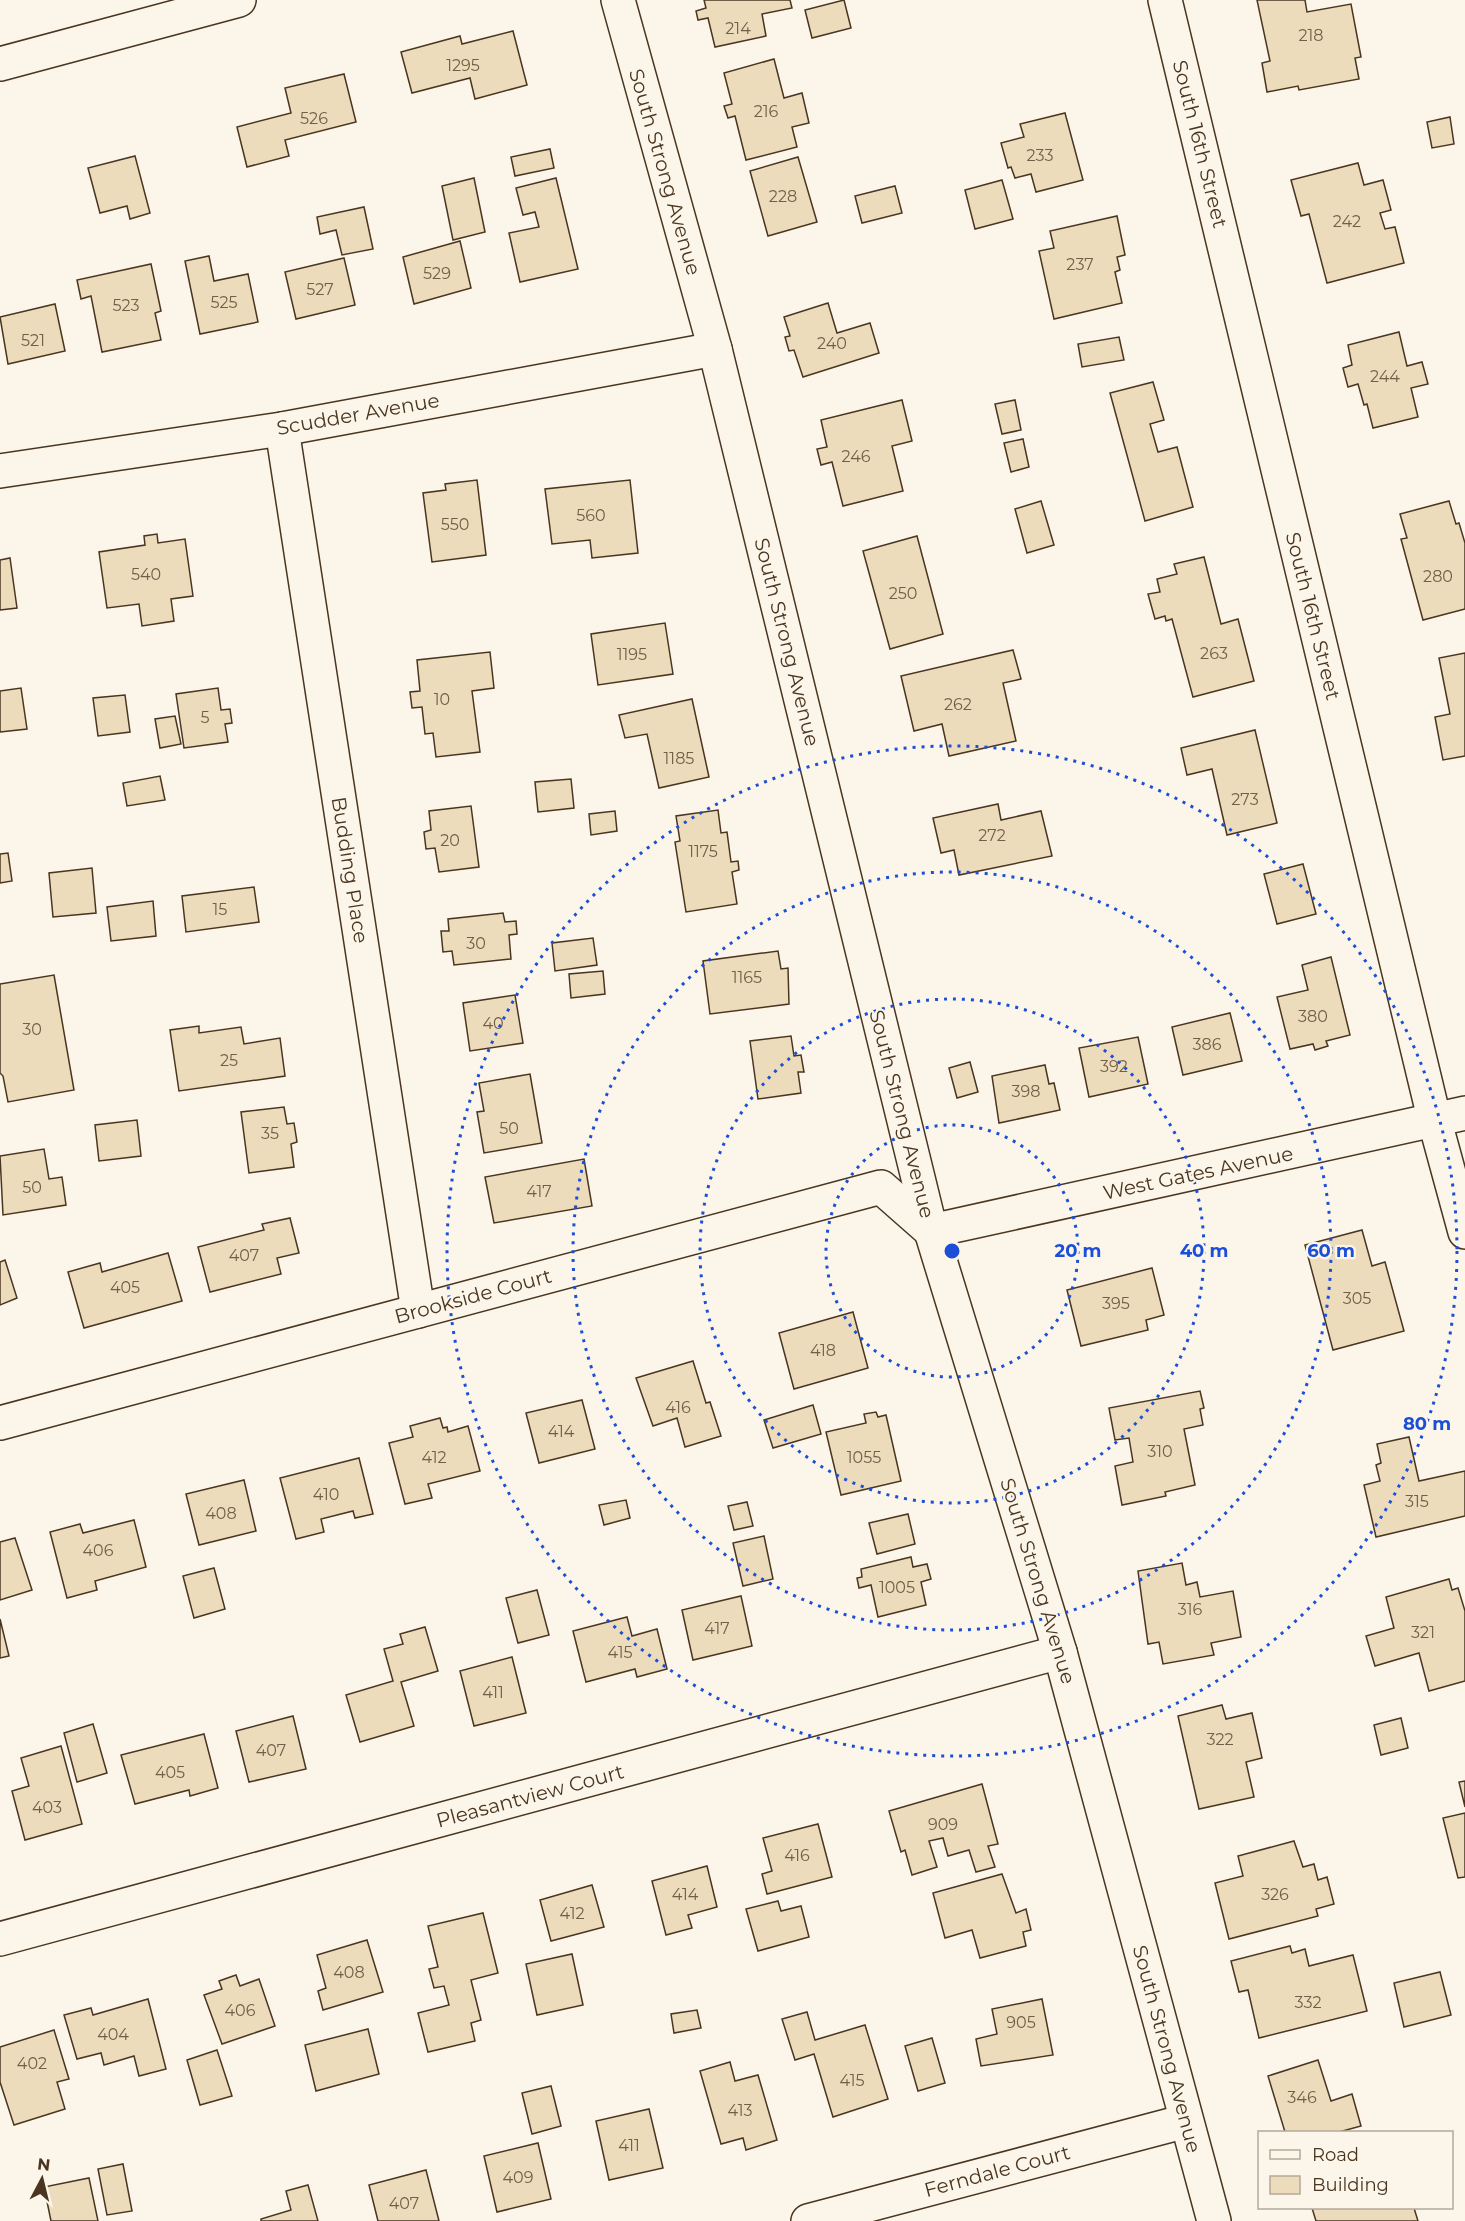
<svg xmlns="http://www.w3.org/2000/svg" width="1465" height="2221" viewBox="0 0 1465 2221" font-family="Montserrat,sans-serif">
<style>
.building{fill:#ecdcbc;stroke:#4a3520;stroke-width:1.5}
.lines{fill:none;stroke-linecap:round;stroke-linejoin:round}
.street-casing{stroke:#4a3520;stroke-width:36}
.secondary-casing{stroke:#4a3520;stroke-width:36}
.street{stroke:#fbf6e9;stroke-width:33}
.secondary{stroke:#fbf6e9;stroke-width:33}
.ring{fill:none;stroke:#1d4ed8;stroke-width:3;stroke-dasharray:3 6}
.labels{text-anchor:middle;stroke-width:4.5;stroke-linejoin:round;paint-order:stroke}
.number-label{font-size:16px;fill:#725f47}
.street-label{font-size:20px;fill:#4a3520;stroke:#fbf6e9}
.centre{fill:#1d4ed8;stroke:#fbf6e9;stroke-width:3}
.ring-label{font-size:18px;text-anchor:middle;font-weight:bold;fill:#1d4ed8;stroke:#fbf6e9;stroke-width:4.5;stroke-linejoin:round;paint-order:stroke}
</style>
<rect width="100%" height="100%" fill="#fbf6e9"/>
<g class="building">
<path d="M704,0h86l2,8 -30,6 4,22 -51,11 -7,-29 -10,2 -2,-9 10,-3z"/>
<path d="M844,0l7,28 -39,10 -7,-28z"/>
<path d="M1257,0h48l2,12 44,-8 10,53 -6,1 4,21 -60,11 -1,-4 -31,6 -5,-29 8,-2z"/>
<path d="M513,31l14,54 -52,14 -5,-21 -58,15 -11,-41 59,-16 2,8z"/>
<path d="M774,59l10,39 18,-5 7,30 -17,4 5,20 -51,13 -11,-44 -7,2 -4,-12 8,-2 -8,-31z"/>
<path d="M344,74l12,48 -71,18 4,16 -42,11 -10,-40 54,-14 -6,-25z"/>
<path d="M1065,113l18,67 -47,12 -5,-18 -16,4 -4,-11 -3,1 -7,-25 23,-6 -4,-13z"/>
<path d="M1450,117l4,27 -22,4 -5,-26z"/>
<path d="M550,149l4,19 -39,8 -4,-19z"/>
<path d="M135,156l15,57 -20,6 -3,-13 -27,7 -12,-45z"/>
<path d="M798,157l19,65 -49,14 -18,-65z"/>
<path d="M1358,163l6,22 19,-5 8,30 -11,3 5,16 10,-2 9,36 -77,20 -18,-69 -8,2 -10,-36z"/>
<path d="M474,178l11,54 -32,8 -11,-54z"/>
<path d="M556,178l22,91 -58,13 -11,-49 30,-6 -4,-15 -12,3 -7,-27z"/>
<path d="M1002,180l11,39 -38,10 -10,-39z"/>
<path d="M895,186l7,27 -40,10 -7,-27z"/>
<path d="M364,207l9,42 -31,6 -6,-25 -16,4 -3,-17z"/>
<path d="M1117,216l8,39 -8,2 3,13 -5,2 7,31 -68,16 -15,-68 15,-3 -4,-17z"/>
<path d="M460,241l11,47 -57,16 -11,-47z"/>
<path d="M209,256l5,25 34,-7 10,48 -58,12 -15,-73z"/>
<path d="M344,258l11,47 -59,14 -11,-47z"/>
<path d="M151,264l10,47 -6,2 6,27 -59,12 -11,-56 -10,3 -4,-19z"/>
<path d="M828,303l9,30 33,-10 9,30 -76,24 -9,-27 -5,1 -4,-14 5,-1 -6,-19z"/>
<path d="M55,304l10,47 -57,13 -8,-47z"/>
<path d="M1399,332l8,34 15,-4 6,22 -17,4 7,29 -45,11 -6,-24 -3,1 -6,-21 -10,3 -5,-19 9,-3 -4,-20z"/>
<path d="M1119,337l5,23 -42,7 -4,-23z"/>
<path d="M1153,382l11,38 -14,4 8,28 19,-5 16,60 -48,14 -35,-128z"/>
<path d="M902,400l10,41 -20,5 11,45 -60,15 -11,-44 -11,3 -4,-16 10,-2 -6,-27z"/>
<path d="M1015,400l6,30 -19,4 -7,-30z"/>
<path d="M1023,439l6,28 -18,5 -7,-29z"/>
<path d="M477,480l9,75 -54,7 -9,-69 23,-3 -1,-6z"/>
<path d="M630,480l8,73 -46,5 -2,-18 -38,4 -7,-55z"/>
<path d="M1041,501l13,44 -27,8 -12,-44z"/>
<path d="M1449,501l7,23 3,-1 6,20v66l-42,11 -22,-81 6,-1 -7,-24z"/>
<path d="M157,534l1,9 27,-4 8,57 -22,3 3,22 -32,5 -3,-22 -32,4 -8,-56 46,-7 -1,-9z"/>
<path d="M917,536l26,98 -53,15 -27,-98z"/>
<path d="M1204,557l17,67 17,-5 16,62 -61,16 -21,-78 -6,2 -1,-5 -10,3 -7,-25 12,-2 -3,-13 20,-5 -3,-10z"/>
<path d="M10,558l7,50 -17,2v-50z"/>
<path d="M665,623l8,51 -75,11 -7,-51z"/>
<path d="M1013,650l8,29 -18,4 13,58 -67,15 -7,-32 -28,7 -13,-55z"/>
<path d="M490,652l4,36 -22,3 8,61 -44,5 -3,-24 -8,1 -3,-27 -10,1 -2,-16 10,-1 -3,-31z"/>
<path d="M1465,653v103l-22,4 -8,-43 15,-3 -11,-56z"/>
<path d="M21,688l6,41 -27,3v-41z"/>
<path d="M218,688l3,22 9,-1 2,14 -7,1 3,18 -44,6 -8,-54z"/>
<path d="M125,695l5,37 -32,4 -5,-38z"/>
<path d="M692,699l17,78 -50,11 -12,-54 -22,4 -6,-23z"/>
<path d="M175,716l6,28 -21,4 -5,-29z"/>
<path d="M1255,730l22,93 -50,12 -15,-66 -25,6 -6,-27z"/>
<path d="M160,776l5,24 -38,6 -4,-23z"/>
<path d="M571,779l3,29 -36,4 -3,-30z"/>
<path d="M998,804l3,16 40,-9 11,45 -93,19 -5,-25 -13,3 -8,-35z"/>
<path d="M471,806l8,61 -40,5 -4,-24 -9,1 -2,-17 7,-2 -2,-19z"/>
<path d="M718,810l3,23 6,-1 4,30 7,-1 1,9 -7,2 5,32 -51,8 -11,-70 5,-1 -4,-25z"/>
<path d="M615,811l2,20 -26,4 -2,-21z"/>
<path d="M8,853l4,28 -12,2v-29z"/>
<path d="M1303,864l13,50 -39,10 -13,-50z"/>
<path d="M92,868l4,45 -43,4 -4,-44z"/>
<path d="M254,887l5,35 -73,10 -4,-36z"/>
<path d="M153,901l3,35 -45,5 -4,-34z"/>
<path d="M503,913l2,9 11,-1 1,13 -8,1 2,24 -57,6 -2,-14 -9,1 -2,-21h8l-1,-12z"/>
<path d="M593,938l4,27 -42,6 -3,-28z"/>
<path d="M778,951l3,18 7,-1 1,36 -79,10 -7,-53z"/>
<path d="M1331,957l19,78 -24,6 2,5 -13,4 -2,-6 -23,5 -13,-52 31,-7 -6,-25z"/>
<path d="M603,971l2,23 -34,4 -2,-24z"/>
<path d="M54,975l20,115 -66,12 -5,-26 -3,-3v-89z"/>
<path d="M515,995l8,48 -53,8 -7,-48z"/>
<path d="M1230,1013l12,48 -59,14 -11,-48z"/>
<path d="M199,1026v7l42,-6 3,17 36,-6 5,38 -106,15 -9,-61z"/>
<path d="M791,1036l3,20 7,-1 3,17h-6l3,21 -43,6 -8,-58z"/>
<path d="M1138,1037l10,47 -59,13 -10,-49z"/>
<path d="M970,1062l8,30 -21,6 -8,-30z"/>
<path d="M1045,1065l4,19 5,-1 6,27 -61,13 -7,-47z"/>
<path d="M530,1074l12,69 -58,10 -7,-41 7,-1 -5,-28z"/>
<path d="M284,1107l3,17 7,-1 3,19 -6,2 3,23 -45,6 -8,-61z"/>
<path d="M137,1120l4,36 -42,5 -4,-36z"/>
<path d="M44,1149l5,30 13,-2 4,28 -63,10 -3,-59z"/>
<path d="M584,1159l8,47 -98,17 -9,-46z"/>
<path d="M290,1218l9,35 -22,5 4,16 -71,18 -12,-45 66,-17 -2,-6z"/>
<path d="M1362,1230l10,36 13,-4 19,69 -71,19 -28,-105z"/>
<path d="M168,1253l14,48 -98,27 -16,-56 32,-9 2,9z"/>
<path d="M5,1260l12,38 -17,7v-43z"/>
<path d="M1152,1268l12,47 -18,5 2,10 -67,16 -14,-56z"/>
<path d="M853,1312l15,56 -74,21 -15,-56z"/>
<path d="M693,1361l13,42 4,-1 11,34 -36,11 -8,-29 -24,8 -17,-48z"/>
<path d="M1200,1391l4,17 -4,1 3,16 -19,4 11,56 -30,7 1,4 -44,9 -7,-39 18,-4 -4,-24 -14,2 -6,-32z"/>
<path d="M582,1400l13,49 -56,14 -13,-50z"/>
<path d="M813,1405l8,29 -48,14 -9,-28z"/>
<path d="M876,1412l2,5 8,-2 15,66 -60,14 -15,-63 40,-9 -2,-9z"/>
<path d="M440,1418l3,10 4,-1 1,5 20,-6 12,45 -52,13 4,14 -27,6 -16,-61 24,-6 -3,-11z"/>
<path d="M1409,1437l10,44 46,-10v45l-89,21 -12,-52 16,-4 -4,-16 5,-2 -4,-19z"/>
<path d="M359,1458l14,56 -18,4 -2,-7 -32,8 3,13 -28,7 -16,-61z"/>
<path d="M244,1480l12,51 -57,14 -13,-51z"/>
<path d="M626,1500l4,18 -26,7 -5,-20z"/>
<path d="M747,1502l6,24 -19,4 -6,-24z"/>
<path d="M908,1514l7,30 -38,10 -8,-31z"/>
<path d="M134,1520l12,47 -51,14 2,9 -30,8 -17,-66 30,-8 3,9z"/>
<path d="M764,1536l9,43 -30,7 -10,-43z"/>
<path d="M15,1538l17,52 -32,10v-58z"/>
<path d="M911,1557l2,10 14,-3 4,15 -10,3 5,23 -48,12 -7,-32 -12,3 -2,-10 5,-1 -1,-8z"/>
<path d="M1182,1563l4,22 11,-3 3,15 33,-6 8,46 -30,6 3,12 -51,9 -4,-22 -11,2 -10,-73z"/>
<path d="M214,1568l11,41 -31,9 -11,-42z"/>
<path d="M1449,1579l3,11 6,-2 7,23v70l-36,10 -10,-38 -44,13 -9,-30 28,-8 -8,-31z"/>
<path d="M537,1590l12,45 -31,8 -12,-45z"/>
<path d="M741,1596l11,50 -59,14 -11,-50z"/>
<path d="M627,1617l5,19 25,-7 10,40 -30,8 -2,-8 -49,13 -13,-51z"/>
<path d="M0,1619l9,37 -9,2z"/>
<path d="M425,1627l13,44 -37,11 13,44 -54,16 -14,-47 47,-14 -9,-32 19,-5 -3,-10z"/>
<path d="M512,1657l14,56 -52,13 -14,-55z"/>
<path d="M1222,1705l4,14 26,-6 10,45 -16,4 8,35 -55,12 -21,-93z"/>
<path d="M293,1716l13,53 -57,13 -13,-51z"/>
<path d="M1401,1718l7,30 -27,7 -7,-30z"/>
<path d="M93,1724l14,49 -30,9 -13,-49z"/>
<path d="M204,1734l14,54 -28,8 -1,-6 -54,14 -14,-49z"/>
<path d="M61,1746l21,78 -57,16 -13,-49 17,-5 -8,-28z"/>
<path d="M1465,1781v26l-6,-25z"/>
<path d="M982,1784l16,60 -10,2 7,21 -19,5 -7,-22 -21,6 -5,-18 -14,3 8,26 -25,8 -7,-25 -4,2 -12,-41z"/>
<path d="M1465,1813v64l-7,1 -15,-60z"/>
<path d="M818,1824l14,53 -65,17 -5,-20 10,-3 -9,-33z"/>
<path d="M1294,1841l9,26 11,-3 4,16 9,-3 7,27 -18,5 2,7 -89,23 -14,-56 28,-7 -5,-20z"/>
<path d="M707,1866l10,41 -29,8 4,13 -26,7 -14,-54z"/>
<path d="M1002,1874l14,39 10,-4 5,21 -8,2 3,14 -46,12 -8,-28 -27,8 -12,-45z"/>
<path d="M592,1885l12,42 -53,14 -11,-41z"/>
<path d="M778,1901l3,10 20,-5 8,31 -51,14 -12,-42z"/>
<path d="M483,1913l15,60 -27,7 10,40 -10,3 4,18 -47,11 -10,-39 31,-8 -5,-19 -10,2 -5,-19 9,-2 -10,-41z"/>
<path d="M367,1940l16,52 -60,18 -5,-19 8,-3 -9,-33z"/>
<path d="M1290,1946l2,7 13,-4 4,17 44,-11 14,56 -108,27 -11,-48 -9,2 -8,-31z"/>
<path d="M572,1954l11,51 -46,10 -11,-51z"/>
<path d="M1440,1972l11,43 -47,12 -10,-44z"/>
<path d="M236,1975l4,11 19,-7 16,47 -53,18 -18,-49 18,-6 -3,-8z"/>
<path d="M148,1999l18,70 -27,7 -5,-20 -30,9 -3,-12 -24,6 -13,-44 27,-7 2,7z"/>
<path d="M1042,1999l11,56 -72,11 -5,-27 21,-5 -5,-25z"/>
<path d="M697,2010l4,18 -27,5 -3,-19z"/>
<path d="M807,2012l8,28 50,-15 23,74 -55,18 -19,-63 -19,6 -13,-41z"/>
<path d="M368,2029l11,45 -63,17 -11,-46z"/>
<path d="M54,2030l15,49 -12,3 8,27 -51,16 -14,-43v-35z"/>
<path d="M932,2038l13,45 -27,8 -13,-45z"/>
<path d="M217,2050l15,46 -32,9 -13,-45z"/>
<path d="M1318,2060l13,41 21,-7 9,32 -22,6h-54l-17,-56z"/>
<path d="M730,2062l5,19 23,-6 19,65 -31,10 -3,-12 -22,6 -21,-73z"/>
<path d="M551,2086l10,40 -29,8 -10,-41z"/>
<path d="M649,2109l14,59 -54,12 -13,-59z"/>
<path d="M538,2143l13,56 -54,13 -13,-56z"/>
<path d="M123,2164l9,47 -25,4 -9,-46z"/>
<path d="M426,2170l13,51h-61l-9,-36z"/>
<path d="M89,2178l9,43h-47l-7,-34z"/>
<path d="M308,2185l10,36h-57v-2l30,-9 -5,-19z"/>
<path d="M1312,2208h102l4,13h-102z"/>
</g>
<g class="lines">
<g class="street-casing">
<g id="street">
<path d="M1165,0l270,1122 30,110"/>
<path d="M0,64l239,-64"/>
<path d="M282,429l136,882"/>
<path d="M0,471l282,-42 433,-80"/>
<path d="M0,1423l881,-236 50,44 534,-118"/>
<path d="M0,1939l1060,-287"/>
<path d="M808,2221l378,-100"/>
</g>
</g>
<g class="secondary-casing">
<path id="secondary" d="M618,0l97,349 216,882 129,421 154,569"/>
</g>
<use href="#street" class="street"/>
<use href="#secondary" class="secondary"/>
</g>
<g class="ring">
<circle cx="952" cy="1251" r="126"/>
<circle cx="952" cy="1251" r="252"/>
<circle cx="952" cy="1251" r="379"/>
<circle cx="952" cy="1251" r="505"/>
</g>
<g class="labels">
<g class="number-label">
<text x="738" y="34">214</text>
<text x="1311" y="41">218</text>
<text x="463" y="71">1295</text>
<text x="766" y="117">216</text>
<text x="314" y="124">526</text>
<text x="1040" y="161">233</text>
<text x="783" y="202">228</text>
<text x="1347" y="227">242</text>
<text x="1080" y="270">237</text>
<text x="437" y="279">529</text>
<text x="320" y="295">527</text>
<text x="224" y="308">525</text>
<text x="126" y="311">523</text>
<text x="33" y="346">521</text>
<text x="832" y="349">240</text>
<text x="1385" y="382">244</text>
<text x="856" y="462">246</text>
<text x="591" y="521">560</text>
<text x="455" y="530">550</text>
<text x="146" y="580">540</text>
<text x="1438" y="582">280</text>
<text x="903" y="599">250</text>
<text x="1214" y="659">263</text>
<text x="632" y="660">1195</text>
<text x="442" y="705">10</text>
<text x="958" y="710">262</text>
<text x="205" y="723">5</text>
<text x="679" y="764">1185</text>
<text x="1245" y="805">273</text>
<text x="992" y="841">272</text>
<text x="450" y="846">20</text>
<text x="703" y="857">1175</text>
<text x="220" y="915">15</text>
<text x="476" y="949">30</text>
<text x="747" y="983">1165</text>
<text x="1313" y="1022">380</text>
<text x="493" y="1029">40</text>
<text x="32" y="1035">30</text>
<text x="1207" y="1050">386</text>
<text x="229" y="1066">25</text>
<text x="1114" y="1072">392</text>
<text x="1026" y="1097">398</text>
<text x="509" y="1134">50</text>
<text x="270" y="1139">35</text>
<text x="32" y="1193">50</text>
<text x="539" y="1197">417</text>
<text x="244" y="1261">407</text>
<text x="125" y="1293">405</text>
<text x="1357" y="1304">305</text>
<text x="1116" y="1309">395</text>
<text x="823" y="1356">418</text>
<text x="678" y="1413">416</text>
<text x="561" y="1437">414</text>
<text x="1160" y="1457">310</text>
<text x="434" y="1463">412</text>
<text x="864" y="1463">1055</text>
<text x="326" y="1500">410</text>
<text x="1417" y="1507">315</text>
<text x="221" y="1519">408</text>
<text x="98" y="1556">406</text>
<text x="897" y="1593">1005</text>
<text x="1190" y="1615">316</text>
<text x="717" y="1634">417</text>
<text x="1423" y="1638">321</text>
<text x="620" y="1658">415</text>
<text x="493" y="1698">411</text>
<text x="1220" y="1745">322</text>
<text x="271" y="1756">407</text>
<text x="170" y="1778">405</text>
<text x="47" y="1813">403</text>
<text x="943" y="1830">909</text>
<text x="797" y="1861">416</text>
<text x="685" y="1900">414</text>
<text x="1275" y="1900">326</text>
<text x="572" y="1919">412</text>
<text x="349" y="1978">408</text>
<text x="1308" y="2008">332</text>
<text x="240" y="2016">406</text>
<text x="1021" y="2028">905</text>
<text x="113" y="2040">404</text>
<text x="32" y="2069">402</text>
<text x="852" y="2086">415</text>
<text x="1302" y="2103">346</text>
<text x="740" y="2116">413</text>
<text x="629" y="2151">411</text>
<text x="518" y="2183">409</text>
<text x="404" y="2209">407</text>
</g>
<g class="street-label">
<text transform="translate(1200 144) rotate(76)" y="7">South 16th Street</text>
<text transform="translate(665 172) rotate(74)" y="7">South Strong Avenue</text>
<text transform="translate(358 414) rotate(-10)" y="7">Scudder Avenue</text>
<text transform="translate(1313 616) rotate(76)" y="7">South 16th Street</text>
<text transform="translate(787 642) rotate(76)" y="7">South Strong Avenue</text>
<text transform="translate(350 870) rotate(81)" y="7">Budding Place</text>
<text transform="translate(902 1114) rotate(76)" y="7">South Strong Avenue</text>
<text transform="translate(1198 1173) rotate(-12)" y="7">West Gates Avenue</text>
<text transform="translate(473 1296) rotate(-15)" y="7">Brookside Court</text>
<text transform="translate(1038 1581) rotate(73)" y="7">South Strong Avenue</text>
<text transform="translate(530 1796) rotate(-15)" y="7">Pleasantview Court</text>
<text transform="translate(1167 2049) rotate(75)" y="7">South Strong Avenue</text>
<text transform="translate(997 2171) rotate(-15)" y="7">Ferndale Court</text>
</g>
</g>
<circle cx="952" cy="1251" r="9" class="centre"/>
<g class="ring-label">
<text x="1078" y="1257">20 m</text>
<text x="1204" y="1257">40 m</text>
<text x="1331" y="1257">60 m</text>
<text x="1427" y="1430">80 m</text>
</g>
<rect x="1258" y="2131" width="195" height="78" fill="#fbf6e9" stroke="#b4a999" stroke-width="1.5"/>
<rect x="1270" y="2150" width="30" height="9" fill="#fbf6e9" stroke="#b4a999" stroke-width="1.5"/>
<text x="1312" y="2161" font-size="18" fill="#4a3520">Road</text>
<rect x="1270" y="2176" width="30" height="18" fill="#ecdcbc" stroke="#b4a999" stroke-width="1.5"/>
<text x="1312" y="2191" font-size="18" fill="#4a3520">Building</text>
<g transform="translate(42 2179) rotate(7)" stroke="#fbf6e9" stroke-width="4.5" paint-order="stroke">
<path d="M0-4.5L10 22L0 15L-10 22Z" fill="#4a3520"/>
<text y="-9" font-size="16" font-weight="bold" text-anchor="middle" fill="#4a3520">N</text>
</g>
</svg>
